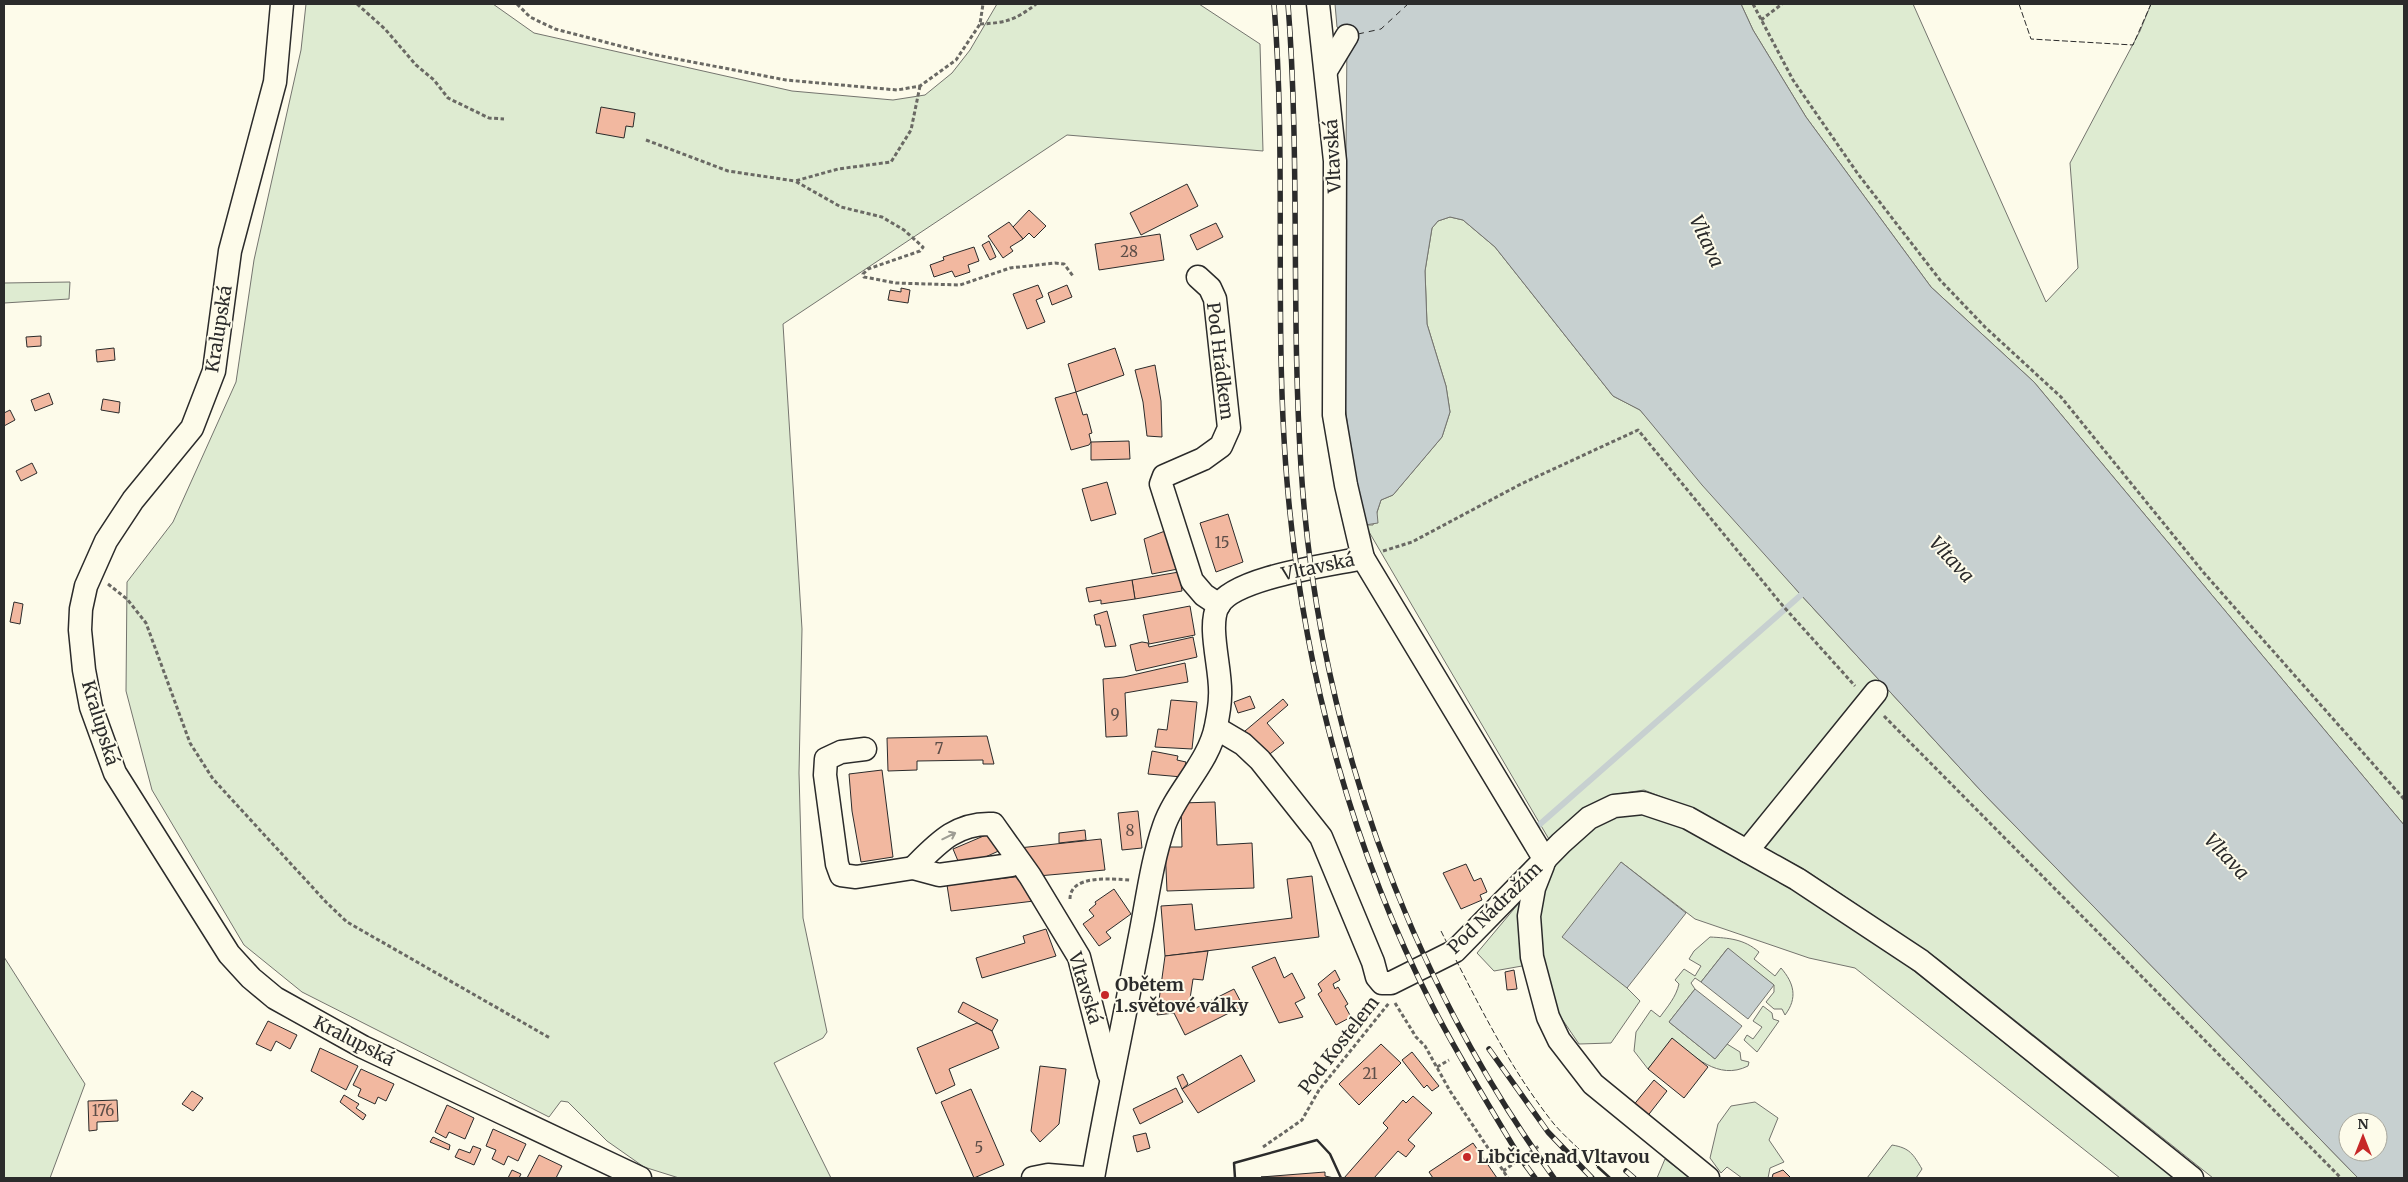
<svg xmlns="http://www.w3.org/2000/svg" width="2408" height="1182" viewBox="0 0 2408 1182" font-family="Merriweather,serif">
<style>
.green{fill:#deebd1;stroke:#74746e}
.water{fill:#c7d0d0;stroke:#74746e;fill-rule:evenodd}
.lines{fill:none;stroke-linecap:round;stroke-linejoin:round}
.stream{stroke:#c7d0d0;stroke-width:6}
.ferry{stroke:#2b2b2b;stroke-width:1;stroke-dasharray:6 5;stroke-linecap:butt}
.building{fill:#f2b8a0;stroke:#2b2b2b}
.minor-casing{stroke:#2b2b2b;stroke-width:25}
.path{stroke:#6a6964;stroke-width:3;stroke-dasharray:4 2.5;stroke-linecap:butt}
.minor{stroke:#fdfbea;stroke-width:22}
.rail-casing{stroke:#2b2b2b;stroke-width:5.5}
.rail{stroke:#fdfbea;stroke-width:4;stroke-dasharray:11;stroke-linecap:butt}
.fence{stroke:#2b2b2b;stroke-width:1;stroke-dasharray:6 2.5;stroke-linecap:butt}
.wall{stroke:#2b2b2b;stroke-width:2.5}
.oneway{stroke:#9e9d94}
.poi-dot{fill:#c62828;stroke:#fdfbea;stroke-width:2}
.labels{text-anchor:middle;stroke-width:4;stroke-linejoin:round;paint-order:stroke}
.number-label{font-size:15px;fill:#5d4e48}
.street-label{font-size:18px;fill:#2b2b2b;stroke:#fdfbea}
.poi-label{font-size:18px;font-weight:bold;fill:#2b2b2b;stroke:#fdfbea;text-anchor:start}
.water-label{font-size:19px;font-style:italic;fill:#2b2b2b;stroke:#fdfbea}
</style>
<rect width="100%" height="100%" fill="#fdfbea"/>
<g class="green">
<path d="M306,4h187l41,29 258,58 101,9 32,-5 27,-22 18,-23 27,-46h202l61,40 3,107 -196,-16 -284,189 19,305 -3,144 4,145 24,114 -4,6 -49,25 57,115h-152l-35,-11 -37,-26 -39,-39 -7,-1 -12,16 -247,-125 -58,-47 -92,-155 -26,-99 1,-109 46,-60 63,-140 18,-122 47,-210z"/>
<path d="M1741,4h172l133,298 32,-34 -8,-105 70,-132 11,-27h253v821l-370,-443 -103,-95 -125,-170 -53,-87z"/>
<path d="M1450,217l13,3 32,27 118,149 27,14 161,185 181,197 376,386h-145l-275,-219 -131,-88 -112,-61 -51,-20 -33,5 -22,11 -39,35 -185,-316h8l8,-25 12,-5 49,-58 8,-25 -4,-26 -19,-62 -2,-53 7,-43 6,-7z"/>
<path d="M70,282l-1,17 -65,4v-20z"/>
<path d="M1641,810l44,16 185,110 304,242h-54l-265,-210 -46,-10 -114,-39 -74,-57 6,126 13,13 -29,42 -32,1 -19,-28 -16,-44 -22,-6 -28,5 -17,-18 73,-87 43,-43z"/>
<path d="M1710,937c19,1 34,2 49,15l-5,7 21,17 6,-8c13,15 17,30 4,47l-3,-6h-8l-8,-7 8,-10v-7l-47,-36 -26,33 -6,-4 -4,5 4,6 -26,33 46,37 12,-15 13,8 1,8 8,2 -1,4c-30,15 -54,-10 -76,-27l-24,30 -14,-18 2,-19 15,-22 9,7c8,-11 16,-20 19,-33l-4,-4 9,-11 11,7 6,-10 -12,-7 5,-8z"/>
<path d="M4,957l81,127 -35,94h-46z"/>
<path d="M1763,1006l9,7 1,6 6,2 -22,31 -13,-12 3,-5 6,4 9,-12 -9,-6z"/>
<path d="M1755,1102l23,16 -9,22 15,22 -14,6 -2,10h-26l-15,-11 -6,6 -11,-15 8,-34 13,-18z"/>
<path d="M1892,1145c18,3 21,9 30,24l-6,9h-49z"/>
<path d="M1665,1159l25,19h-33z"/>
</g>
<g class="water">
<path d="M1335,4h406l12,26 53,87 125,170 103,95 370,443v353h-46l-376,-386 -181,-197 -99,-110 -62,-75 -27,-14 -118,-149 -32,-27 -13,-3 -12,4 -6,7 -7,43 2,53 19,62 4,26 -8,25 -49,58 -12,5 -4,12 1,11 -13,2 -12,-58 -9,-69 3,-362 -10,-9zM2348,1122h30v30h-30z"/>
<path d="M1621,862l65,51 -59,75 -65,-51z"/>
<path d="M1728,948l46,37 -26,34 -47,-37z"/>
<path d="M1695,989l47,37 -27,33 -46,-37z"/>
</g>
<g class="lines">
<path class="stream" d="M1539,825l262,-230"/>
<path class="ferry" d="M1358,34l23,-5 27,-25"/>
</g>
<g class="building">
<path d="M601,107l34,6 -2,14 -7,-1 -2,12 -28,-5z"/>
<path d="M1187,184l11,22 -57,29 -11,-22z"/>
<path d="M1029,210l17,16 -12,12 -5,-5 -6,6 -10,-12z"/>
<path d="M1009,222l14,17 -13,8 3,4 -10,7 -15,-22z"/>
<path d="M1216,223l7,14 -26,13 -7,-15z"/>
<path d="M1160,234l4,26 -65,10 -4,-26z"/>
<path d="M989,241l7,16 -6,3 -8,-15z"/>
<path d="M974,247l5,14 -11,4 2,7 -15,5 -3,-6 -18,6 -4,-12 14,-5 -1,-3z"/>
<path d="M1038,285l5,12 -7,3 9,22 -18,7 -14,-35z"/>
<path d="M1067,285l5,12 -20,8 -4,-12z"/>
<path d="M901,288l9,2 -2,13 -20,-3 2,-10 11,2z"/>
<path d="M41,336v10l-14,1 -1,-10z"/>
<path d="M114,348l1,12 -18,2 -1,-12z"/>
<path d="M1115,348l9,27 -48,17 -8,-28z"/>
<path d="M1155,365l6,36 1,36 -15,-1 -4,-34 -8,-32z"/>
<path d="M1076,392l7,23 4,-1 5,19 -3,1 2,8 -2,3 -18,5 -16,-52z"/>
<path d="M49,393l4,11 -18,7 -4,-11z"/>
<path d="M103,399l17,3 -1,11 -18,-3z"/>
<path d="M10,410l5,10 -11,6v-13z"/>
<path d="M1129,441l1,18 -39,1v-18z"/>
<path d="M32,463l5,10 -16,8 -5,-10z"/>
<path d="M1107,482l9,32 -25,7 -9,-32z"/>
<path d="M1228,514l15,48 -27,10 -16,-49z"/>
<path d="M1165,531l13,38 -26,5 -8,-35z"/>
<path d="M1179,572l3,19 -47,8 -3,-19z"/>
<path d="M1132,580l3,19 -34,5v-4l-12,2 -3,-14z"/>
<path d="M14,602l9,2 -3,20 -10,-2z"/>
<path d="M1190,606l5,29 -46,9 -6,-29z"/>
<path d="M1107,611l9,35 -11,1 -5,-22h-4l-2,-10z"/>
<path d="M1193,637l4,20 -61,14 -6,-26 12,-3 6,1 1,4z"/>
<path d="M1185,663l3,19 -63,11 2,43 -21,1 -3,-58 21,-2z"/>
<path d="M1250,696l5,12 -17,5 -4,-11z"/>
<path d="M1283,699l5,6 -21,18 17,20 -18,14 -21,-26z"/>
<path d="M1171,700l26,2 -5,47 -37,-2 3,-18 9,1z"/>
<path d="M987,736l7,28h-11v-4l-66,1v9l-29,1 -1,-33z"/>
<path d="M1152,751l26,5 -1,4 9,2 -4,15 -34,-3z"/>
<path d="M882,770l11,87 -32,5 -9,-51 -3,-37z"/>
<path d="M1215,802l2,43 35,-2 2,45 -87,3 -2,-44h17l-1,-44z"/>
<path d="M1138,811l4,37 -20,2 -4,-37z"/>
<path d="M1085,830l1,10 -27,3v-10z"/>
<path d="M993,832l10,17 -42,19 -8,-19z"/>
<path d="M1101,839l4,31 -67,6 -19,-28z"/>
<path d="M1466,864l8,17 7,-3 6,14 -7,3 2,5 -21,9 -18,-36z"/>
<path d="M1023,876l11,25 -83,10 -4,-26z"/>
<path d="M1312,876l7,61 -154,19 -4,-50 31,-2 3,26 97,-12 -5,-39z"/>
<path d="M1114,889l17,25 -25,18 5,6 -12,8 -16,-22 11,-8 -5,-6 7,-6 -1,-2z"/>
<path d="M1046,929l10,27 -74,22 -6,-20 49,-15 -2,-7z"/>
<path d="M1208,951l-5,29 -10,-1 -5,33 46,-23 9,17 -58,29 -11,-22 -17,2 8,-59z"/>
<path d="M1275,957l9,21 8,-5 13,25 -10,5 8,14 -24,6 -27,-56z"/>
<path d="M1335,970l5,10 -7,4 2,5 3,-2 10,17 -3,2 6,11 -15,8 -18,-31 4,-3 -4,-7z"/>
<path d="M1514,970l3,19 -10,1 -2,-18z"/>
<path d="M963,1002l35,18 -6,11 -34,-19z"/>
<path d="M268,1021l29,14 -7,14 -14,-8 -5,10 -15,-7z"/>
<path d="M977,1023l15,8 7,17 -50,21 6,16 -19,9 -19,-46z"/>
<path d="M1672,1038l36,29 -24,31 -36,-29z"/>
<path d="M1381,1044l20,19 -42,42 -20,-21z"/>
<path d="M320,1048l38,18 -12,24 -35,-19z"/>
<path d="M1412,1052l27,34 -7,5 -5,-6 -3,3 -22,-28z"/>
<path d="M1241,1055l14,26 -57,32 -16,-24z"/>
<path d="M1040,1066l26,3 -7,55 -19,18 -9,-11z"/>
<path d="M361,1069l33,15 -8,17 -8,-4 -3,7 -17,-8 3,-7 -8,-4z"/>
<path d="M1183,1074l5,10 -6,5 -5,-12z"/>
<path d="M1654,1080l13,11 -21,27 -14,-11z"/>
<path d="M1176,1088l7,14 -43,22 -7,-15z"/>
<path d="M971,1089l33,76 -30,13 -33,-76z"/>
<path d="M192,1091l11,7 -10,13 -11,-7z"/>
<path d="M344,1095l15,9 -3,4 10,7 -3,5 -23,-18z"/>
<path d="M1413,1096l19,17 -24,27 7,6 -9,11 -8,-6 -24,27h-30l44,-50 -5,-5 20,-23 3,3z"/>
<path d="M117,1100l1,21 -21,1v8l-8,1 -1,-30z"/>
<path d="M447,1105l27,13 -9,21 -16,-7 -3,6 -11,-6z"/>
<path d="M493,1129l33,15 -8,17 -10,-5 -4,9 -12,-6 4,-9 -10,-4z"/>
<path d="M1146,1133l4,15 -13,4 -4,-16z"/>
<path d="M433,1137l17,8 -1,5 -19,-8z"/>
<path d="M1473,1143l24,35h-64l-4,-6z"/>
<path d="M473,1146l8,3 -7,16 -19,-8 4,-8 11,4z"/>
<path d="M539,1155l23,11 -6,12h-29z"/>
<path d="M512,1170l9,4 -2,4h-11z"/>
<path d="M1783,1170l8,8h-19l1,-4z"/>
<path d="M1325,1172v4l9,2 -73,-1z"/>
</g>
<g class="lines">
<g class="minor-casing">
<g id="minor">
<path d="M282,4l-7,78 -45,169 -16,120 -22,57 -59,72 -27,41 -20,45 -5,23 -1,21 4,40 7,37 24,66 114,181 22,24 24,20 88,49 277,131"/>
<path d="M1318,4l17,157 -1,254 12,70 17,73 182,302"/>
<path d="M1327,69l20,-33"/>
<path d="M1198,277l12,11 5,11 14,129 -8,18 -18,13 -39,17 -3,8 31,97 12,14 15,10"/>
<path d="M1216,728l27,16 17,16 61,77 52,125 4,15 5,6h9l64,-32 106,-108 28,-25 25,-12 29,-3 45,15 109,61 124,82 271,217"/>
<path d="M865,749l-24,3 -15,7 -1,16 12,89 4,11 15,2 57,-9 26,7 72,-10 6,-4"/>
<path d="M1747,851l129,-159"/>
<path d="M1543,865l-9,23 -5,28 3,41 16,60 11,23 34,44 115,94"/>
<path d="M913,868c24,-24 43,-46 80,-44l37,52 49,81 30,117"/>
<path d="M1033,1178l15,-3 37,3"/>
<path d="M1093,1178c14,-79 31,-158 46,-237 8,-39 12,-77 25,-115 12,-35 45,-63 52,-100 2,-10 4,-20 4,-30 2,-25 -13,-69 -2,-90 16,-29 113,-41 145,-48"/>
</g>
</g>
<g class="path">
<path d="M357,4l28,25 31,36 18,15 14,18 41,20 15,1"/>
<path d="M517,4l13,13 25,12 96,25 135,26 111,10 23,-4 36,-26 24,-36 3,-20"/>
<path d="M1753,4l40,76 65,94 82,106 45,47 76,70 143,176 200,226"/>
<path d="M1761,20l21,-16"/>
<path d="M980,24c25,-1 36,-4 56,-20"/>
<path d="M920,86l-9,44 -20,32 -53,7 -43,12 46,26 41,10 22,13 19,17 -3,4 -52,18 -5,5 1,3 32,6 64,2 50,-17 45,-5 9,1 9,12"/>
<path d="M646,140l82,31 67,10"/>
<path d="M1383,551l29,-9 109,-58 117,-54 145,176 72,80"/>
<path d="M108,584l19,15 19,24 44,120 23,36 113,123 21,20 203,116"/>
<path d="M1884,716l457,462"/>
<path d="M1070,899c0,-25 43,-20 60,-19"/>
<path d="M1395,1003l21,34 9,9 25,45 58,87"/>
<path d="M1437,1067l12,-7"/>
<path d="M1263,1147l39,-27 17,-30 70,-87"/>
<path d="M1503,1171l36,-25"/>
</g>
<use href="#minor" class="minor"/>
<g class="rail-casing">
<g id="rail">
<path d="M1274,4c13,162 -1,326 14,489 16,177 63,355 145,514 27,52 58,102 88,152l14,19"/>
<path d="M1288,4c12,154 3,309 13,463 16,254 103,504 253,711"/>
<path d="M1489,1049l59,83 44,46"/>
<path d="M1626,1171l8,7"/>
</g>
</g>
<use href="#rail" class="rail"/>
<g class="fence">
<path d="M2019,4l12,35 102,6 18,-41"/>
<path d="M1441,931l8,16"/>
<path d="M1456,960c29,57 58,114 98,164 13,15 30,29 44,43"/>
</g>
<g class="wall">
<path d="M1598,1167l12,11"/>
<path d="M1235,1178l-1,-15 83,-23 13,14 11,24"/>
</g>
</g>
<defs><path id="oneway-shaft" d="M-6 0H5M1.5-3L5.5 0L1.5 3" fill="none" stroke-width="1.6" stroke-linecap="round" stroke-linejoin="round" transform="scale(1.25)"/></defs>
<use class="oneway" href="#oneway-shaft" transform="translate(949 836) rotate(-26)"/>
<g class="poi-dot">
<circle cx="1105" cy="995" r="5"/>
<circle cx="1467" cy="1157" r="5"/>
</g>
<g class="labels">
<g class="number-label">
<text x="1129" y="257">28</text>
<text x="1222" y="548">15</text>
<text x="1115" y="720">9</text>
<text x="939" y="754">7</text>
<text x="1130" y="836">8</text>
<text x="1370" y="1079">21</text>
<text x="103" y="1116">176</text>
<text x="979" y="1153">5</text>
</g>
<g class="street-label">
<text transform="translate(1333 156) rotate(-93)" y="6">Vltavská</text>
<text transform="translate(219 329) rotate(-81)" y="6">Kralupská</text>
<text transform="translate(1220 361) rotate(83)" y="6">Pod Hrádkem</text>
<text transform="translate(1318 567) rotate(-12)" y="6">Vltavská</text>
<text transform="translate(100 723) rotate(73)" y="6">Kralupská</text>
<text transform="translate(1495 908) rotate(-44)" y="6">Pod Nádražím</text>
<text transform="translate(1085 988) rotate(73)" y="6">Vltavská</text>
<text transform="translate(354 1041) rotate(27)" y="6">Kralupská</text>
<text transform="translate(1339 1045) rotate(-52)" y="6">Pod Kostelem</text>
</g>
<g class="poi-label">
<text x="1115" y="991">Obětem<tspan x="1115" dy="21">1.světové války</tspan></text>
<text x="1477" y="1163">Libčice nad Vltavou</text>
</g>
<g class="water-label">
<text transform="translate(1707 241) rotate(65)" y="7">Vltava</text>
<text transform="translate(1952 559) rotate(47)" y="7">Vltava</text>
<text transform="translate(2227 856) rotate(47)" y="7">Vltava</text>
</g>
</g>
<rect width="2408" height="1182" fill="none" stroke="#2b2b2b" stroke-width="10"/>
<g transform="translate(2363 1137)"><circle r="24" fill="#fdfbea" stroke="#a9a89e"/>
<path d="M0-4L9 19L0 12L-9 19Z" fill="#c62828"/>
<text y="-8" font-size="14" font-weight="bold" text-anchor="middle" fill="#2b2b2b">N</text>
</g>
</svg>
